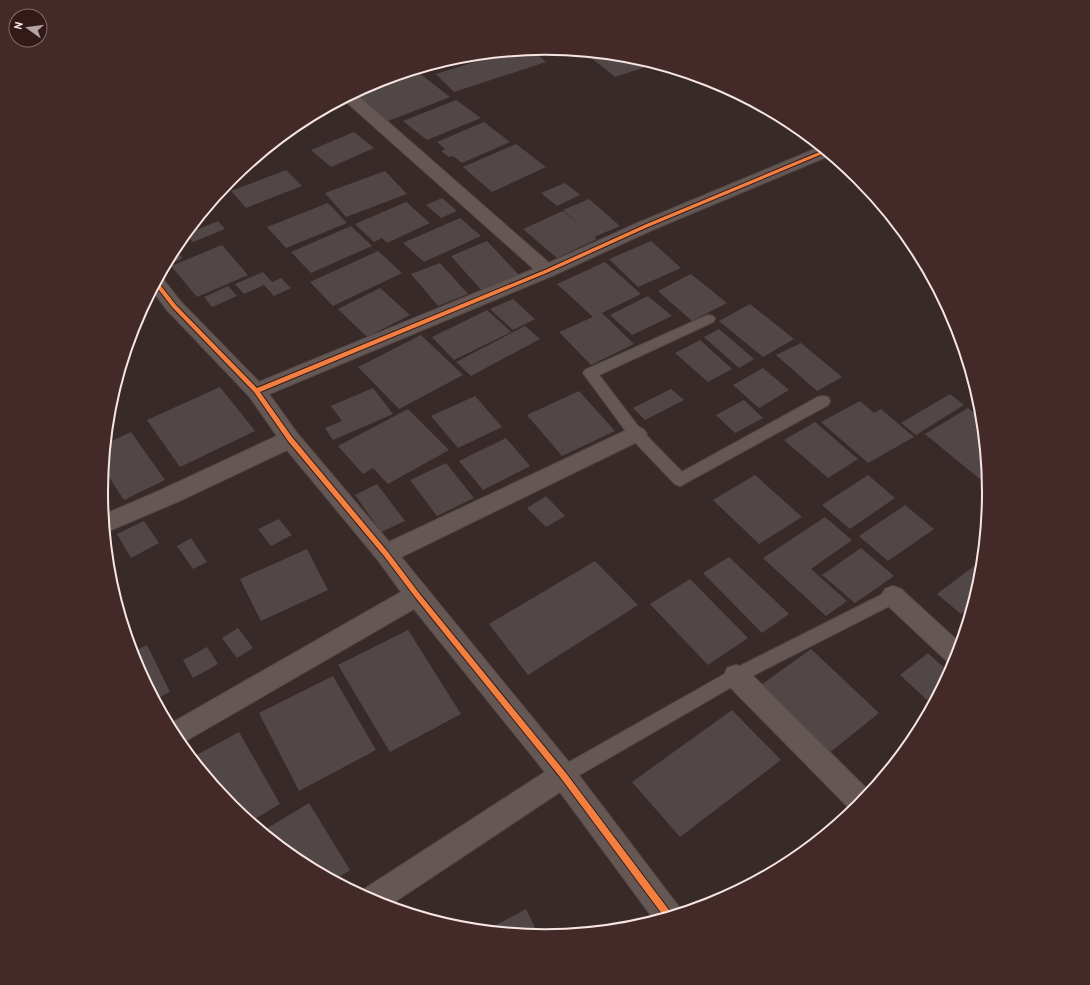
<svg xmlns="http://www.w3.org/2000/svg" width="1090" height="985" viewBox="0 0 1090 985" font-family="'PT Sans',sans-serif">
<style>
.building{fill:#524747}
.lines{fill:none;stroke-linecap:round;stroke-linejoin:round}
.service-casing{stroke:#554949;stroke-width:2}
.minor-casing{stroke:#554949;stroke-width:2}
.service{fill:#655854;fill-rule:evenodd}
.minor{fill:#655854;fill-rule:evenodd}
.cycleway-casing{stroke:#331a19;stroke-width:2}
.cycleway{fill:#f27e40;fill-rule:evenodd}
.rim{fill:none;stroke:#f7e5e4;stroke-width:2}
</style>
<rect width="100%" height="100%" fill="#382a29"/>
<g class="building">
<path d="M531,49l15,13 -92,30 -18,-18 71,-22z"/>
<path d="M600,53l32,4 23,7 -40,13 -25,-20z"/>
<path d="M676,70l16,5 -5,2z"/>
<path d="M419,73l31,24 -72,28 -29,-26z"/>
<path d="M383,79l3,3 -26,8 15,-8z"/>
<path d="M456,100l25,18 -54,22 -24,-19z"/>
<path d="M757,104l35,19 28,23 -4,1 -62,-42z"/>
<path d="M484,122l26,20 -48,21 -9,-7 -4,1 -8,-6 4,-2 -8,-7z"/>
<path d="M354,132l20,16 -43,19 -20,-17z"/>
<path d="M516,144l30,23 -54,25 -29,-25z"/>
<path d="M286,170l16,16 -56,22 -15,-17z"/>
<path d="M385,171l22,23 -61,23 -21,-24z"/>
<path d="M565,183l15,12 -23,11 -16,-13z"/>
<path d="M442,198l15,13 -16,7 -15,-13z"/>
<path d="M589,199l31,27 -26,11 3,2 -40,19 -34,-29 40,-18 18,15 -18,-16z"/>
<path d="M406,202l24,21 -43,20 -5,-5 -8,4 -19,-18z"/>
<path d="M328,203l19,20 -61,25 -19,-21z"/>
<path d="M460,218l21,18 -57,26 -21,-19z"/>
<path d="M218,221l7,8 -32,13 -7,-8z"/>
<path d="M351,226l21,20 -61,27 -20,-21z"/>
<path d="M487,241l33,35 -38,15 -31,-35z"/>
<path d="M651,241l30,27 -43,19 -29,-28z"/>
<path d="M222,245l26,30 -51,22 -26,-31z"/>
<path d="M173,249l10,9 -19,9z"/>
<path d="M378,251l24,22 -69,33 -23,-24z"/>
<path d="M605,262l36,32 -39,19 32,31 -43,21 -32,-33 34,-15 -36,-33z"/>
<path d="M440,263l28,31 -30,12 -27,-32z"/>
<path d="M263,272l9,10 9,-4 10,10 -17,8 -10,-11 -20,9 -9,-10z"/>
<path d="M691,274l36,29 -35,18 -34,-30z"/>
<path d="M228,286l9,10 -25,11 -8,-10z"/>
<path d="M380,288l30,27 -43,22 -29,-28z"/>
<path d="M648,296l24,20 -40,19 -22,-20z"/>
<path d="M513,299l22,20 -22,11 -23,-21z"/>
<path d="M750,304l44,35 -31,18 -44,-36z"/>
<path d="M487,310l24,22 -57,28 -22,-23z"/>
<path d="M525,326l15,13 -69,37 -15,-14z"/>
<path d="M719,329l35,30 -15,9 -35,-31z"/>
<path d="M421,335l42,40 -64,34 -41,-42z"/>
<path d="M700,340l32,29 -24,13 -33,-29z"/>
<path d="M801,343l41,34 -25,14 -41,-36z"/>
<path d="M763,368l26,22 -30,18 -26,-23z"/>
<path d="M220,387l35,44 -75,36 -33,-47z"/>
<path d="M373,388l20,26 -60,26 -8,-12 17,-7 -11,-15z"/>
<path d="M671,389l13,11 -39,20 -12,-12z"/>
<path d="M579,391l36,40 -53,25 -35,-41z"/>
<path d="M977,393l4,12 -10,-8z"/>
<path d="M950,394l14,11 -48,30 -15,-12z"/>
<path d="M475,396l27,31 -44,21 -27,-32z"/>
<path d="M744,400l19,18 -28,15 -19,-18z"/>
<path d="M860,401l14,12 7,-4 33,28 -46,26 -47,-41z"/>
<path d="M968,408l14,11 6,57 -7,4 -56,-46z"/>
<path d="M408,409l41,41 -61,34 -15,-16 -10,6 -25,-28z"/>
<path d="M815,422l43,37 -30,19 -44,-38z"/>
<path d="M131,432l34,48 -41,20 -21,-32 2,-24z"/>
<path d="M506,438l24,28 -47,24 -24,-29z"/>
<path d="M446,463l28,35 -37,18 -27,-36z"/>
<path d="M755,475l47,42 -43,27 -46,-44z"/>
<path d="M868,475l27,23 -45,31 -28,-24z"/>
<path d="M377,484l28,37 -24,11 -26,-37z"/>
<path d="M101,494l7,13 -6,3z"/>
<path d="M546,496l19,20 -19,11 -19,-19z"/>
<path d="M905,505l29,24 -46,32 -29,-25z"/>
<path d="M825,517l27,23 -41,29 36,32 -21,15 -63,-58z"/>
<path d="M279,519l13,16 -21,11 -13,-17z"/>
<path d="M144,521l15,22 -28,15 -14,-24z"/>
<path d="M191,538l16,24 -14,7 -16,-23z"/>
<path d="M861,548l33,28 -39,27 -33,-28z"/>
<path d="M307,549l21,41 -67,31 -21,-42z"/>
<path d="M729,557l60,57 -27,19 -59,-60z"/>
<path d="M595,561l43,44 -110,70 -39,-51z"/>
<path d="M977,564l5,4 -1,11 -8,25 -12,10 -24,-20z"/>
<path d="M690,579l58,59 -40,27 -58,-61z"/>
<path d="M238,628l15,20 -16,10 -15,-20z"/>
<path d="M408,630l53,84 -71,38 -52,-87z"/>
<path d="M147,645l23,47 -16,8 -20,-38 -3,-9z"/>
<path d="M207,647l11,17 -25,14 -10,-18z"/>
<path d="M811,649l68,64 -50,40 -68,-68z"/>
<path d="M928,653l22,20 -8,15 -15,12 -27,-25z"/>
<path d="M333,676l43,74 -77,41 -40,-78z"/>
<path d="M732,710l49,50 -101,77 -48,-55z"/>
<path d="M239,732l41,72 -30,18 -19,-15 -40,-49z"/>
<path d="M888,771h1l-16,19 -5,-4z"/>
<path d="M309,803l41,67 -17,11 -35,-19 -37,-30z"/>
<path d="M526,909l13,27 -54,-5z"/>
</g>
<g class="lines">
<g class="service-casing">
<g id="service">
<path d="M708,315l5,1 2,3 -2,3 -114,53 42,55 41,42 136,-75 5,-1 5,1 2,4 -2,4 -148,81 -5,-2 -44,-46 -48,-65 2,-3z"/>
<path d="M893,589l6,2 2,5 -2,5 -157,80 -173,100 -6,2 -6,-2 -3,-6 3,-6 173,-98z"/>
</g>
</g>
<g class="minor-casing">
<g id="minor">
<path d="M355,93l194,170 91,-41 180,-75 11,8 -179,75 -98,45 -285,119 28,39 92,109 240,-113 7,-3 7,3 4,5 -4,5 -242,118 171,209 107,141 3,6 -27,8 -95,-129 -173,115 -12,-4 -16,-8 2,-4 184,-119 -131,-163 -232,134 -3,1 -11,-19 233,-133 -23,-32 -91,-110 -110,52 -73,31 -1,-18 58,-25 116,-54 -28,-40 -82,-86 -15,-20 6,-12 5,1 18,23 78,80 275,-113 -191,-170z"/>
<path d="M893,586l8,3 60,55 -7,21 -5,-2 -64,-60 -4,-7 4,-7z"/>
<path d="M736,665l9,3 126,125 -18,19 -126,-128 -3,-8 3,-8z"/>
</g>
</g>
<use href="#service" class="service"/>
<use href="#minor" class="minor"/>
<g class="cycleway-casing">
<path id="cycleway" d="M824,150l3,2 -179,75 -99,45 -289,120 32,45 96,115 31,41 147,180 106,141 1,2 -8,2 -105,-141 -145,-180 -31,-41 -96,-115 -34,-49 -82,-85 -17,-22 1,-4 2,1 18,23 81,83 288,-118 99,-45z"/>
</g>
<use href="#cycleway" class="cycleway"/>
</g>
<path d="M0 0H1090V985H0ZM108 492a437 437 0 1 1 874 0a437 437 0 1 1-874 0Z" fill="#432a29" fill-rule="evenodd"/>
<path class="rim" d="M108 492a437 437 0 1 1 874 0a437 437 0 1 1-874 0Z"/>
<g transform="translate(28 28) rotate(284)"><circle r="19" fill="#331a19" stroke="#816b6a"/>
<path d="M0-3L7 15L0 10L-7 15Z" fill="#b4a4a3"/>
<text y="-6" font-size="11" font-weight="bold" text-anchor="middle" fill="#f7e5e4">N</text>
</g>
</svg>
